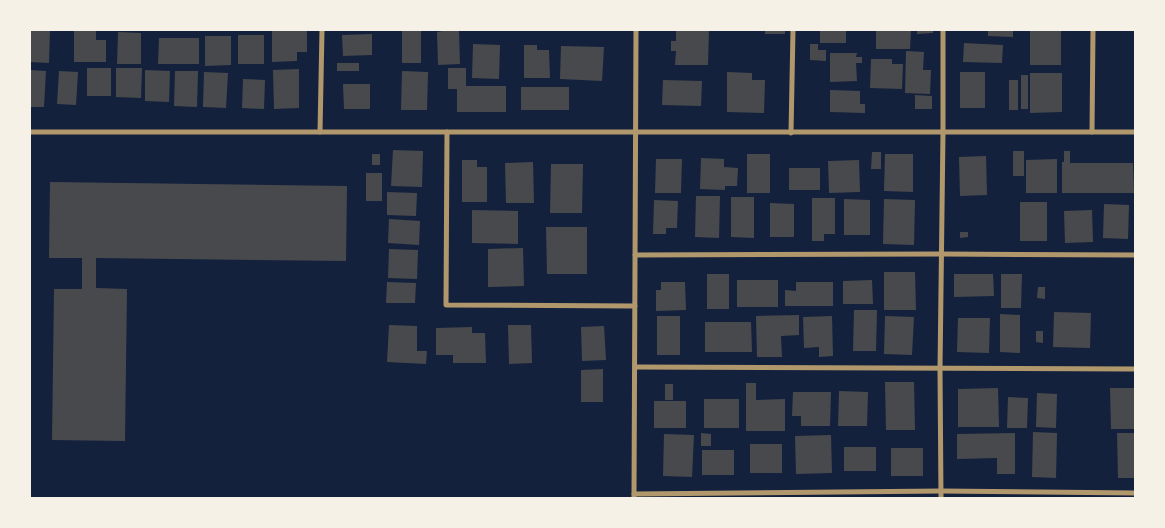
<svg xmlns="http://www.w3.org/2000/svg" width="1165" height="528" viewBox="0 0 1165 528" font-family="Karla,sans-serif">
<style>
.building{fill:#48494c}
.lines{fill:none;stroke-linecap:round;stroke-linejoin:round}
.minor{stroke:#b1986c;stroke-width:5}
</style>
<rect width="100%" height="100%" fill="#14213d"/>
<g class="building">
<path d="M30,30h20l-1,33 -19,-1z"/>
<path d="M74,30h22v10h10v22h-32z"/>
<path d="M272,30h35v22h-10v9l-25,1z"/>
<rect x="402" y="30" width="19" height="33"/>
<path d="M443,30h16l1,34 -22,1 -1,-33 6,-1z"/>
<path d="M676,30h33l-1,35h-33l1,-14h-5v-10h5z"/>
<rect x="765" y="30" width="20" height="4"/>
<rect x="820" y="30" width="26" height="13"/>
<path d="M876,30h35l-1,19h-34z"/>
<path d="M917,30h16v3l-16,1z"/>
<path d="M988,30h25v7l-25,-1z"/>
<rect x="1030" y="30" width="31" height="35"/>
<path d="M118,32l23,1v31h-24z"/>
<path d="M372,34v21l-29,1 -1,-21z"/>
<rect x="238" y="35" width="26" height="29"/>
<path d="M205,36h26v29l-26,1z"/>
<path d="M159,38h40v26h-41z"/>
<path d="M964,43l39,2 -1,18 -39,-1z"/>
<path d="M473,44l27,1 -1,34 -27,-1z"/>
<path d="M810,44h8v6h8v11l-16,-1z"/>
<path d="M524,45h13v5h12l1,28h-26z"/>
<path d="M561,46l43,1 -2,34 -42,-2z"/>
<path d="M906,51l18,1 -1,18h8l-1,24 -25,-1z"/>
<path d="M830,53h27l-1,4h6v6h-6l1,18 -27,1z"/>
<path d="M871,59h21v5h11l-1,25 -32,-1z"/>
<rect x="337" y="63" width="22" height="8"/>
<rect x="87" y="68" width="24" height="28"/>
<path d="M116,68h26l-1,30 -25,-1z"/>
<path d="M448,68h18v18h40v26h-49v-23h-9z"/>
<path d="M299,69v39l-25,1 -1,-39z"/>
<path d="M30,70l16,1 -2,36h-14z"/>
<path d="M145,70l25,1 -1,31 -24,-1z"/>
<path d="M59,71l19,1 -2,33 -19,-1z"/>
<path d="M175,71h23l-1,36 -23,-1z"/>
<path d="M402,71l26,1 -1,38h-26z"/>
<path d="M204,72l24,1 -2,35 -23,-1z"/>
<path d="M727,72l25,1v7h13l-1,33 -37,-1z"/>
<rect x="960" y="72" width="25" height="36"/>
<path d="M1030,73h32v39l-32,1z"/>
<rect x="1021" y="75" width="7" height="34"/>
<path d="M243,79l22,1 -1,29 -22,-1z"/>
<path d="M663,80l39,1 -1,25 -39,-1z"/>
<rect x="1009" y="80" width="9" height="30"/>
<path d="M343,84h27v25h-26z"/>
<rect x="521" y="87" width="48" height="23"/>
<path d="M830,90l30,1v13h5v9l-35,-1z"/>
<path d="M915,95l17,1v13h-17z"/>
<path d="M393,150l30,1 -1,36 -31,-1z"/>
<rect x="1013" y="151" width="11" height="25"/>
<path d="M1064,151h6v12h63l1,30h-72v-31h2z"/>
<path d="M872,152h9v17h-10z"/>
<rect x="372" y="154" width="8" height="11"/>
<rect x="747" y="154" width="23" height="39"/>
<path d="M885,154h28v38l-29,-1z"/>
<path d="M986,156l1,39 -27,1 -1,-39z"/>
<path d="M701,158l23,1v8l14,1 -1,18h-12v4l-25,-1z"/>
<path d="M656,159h26l-1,34h-26z"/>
<path d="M1057,159v34h-31v-33z"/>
<path d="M462,160h15v7h10v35h-25z"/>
<path d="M859,160l1,32 -31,1 -1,-32z"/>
<path d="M533,162l1,41h-28l-1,-40z"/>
<path d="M551,164h32l-1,49h-32z"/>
<rect x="789" y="168" width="31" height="22"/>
<rect x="366" y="173" width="16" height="28"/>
<path d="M50,182l297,4 -1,75 -250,-3v30l31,1 -2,152 -73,-1 2,-151h28v-31h-33z"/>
<path d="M387,192l30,1 -1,23 -29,-1z"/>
<path d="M696,196h24l-1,42 -24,-1z"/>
<path d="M731,197h23v41l-23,-1z"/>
<path d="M812,198h23v36h-11v7h-12z"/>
<path d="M844,199l26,1v35h-26z"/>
<path d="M884,199l31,1 -1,45 -31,-1z"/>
<path d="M654,200l24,1 -1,27h-11v6h-13z"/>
<rect x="1020" y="202" width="27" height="39"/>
<path d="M770,203l24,1v33h-24z"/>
<path d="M1104,204l25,1 -1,34 -25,-1z"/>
<path d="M472,210l46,1v33l-46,-1z"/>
<path d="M1092,210l1,32 -28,1 -1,-32z"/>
<path d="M389,219l31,2 -1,24 -31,-2z"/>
<path d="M546,227h41v47h-40z"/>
<path d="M960,232h8v5l-8,1z"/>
<path d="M523,248l1,38 -36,1v-38z"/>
<path d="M389,249l29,1 -1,29 -29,-1z"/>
<path d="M884,272h31l1,38h-32z"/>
<rect x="707" y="274" width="22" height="35"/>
<path d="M954,274h39l1,22 -40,1z"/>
<path d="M1001,274h21l-1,34h-20z"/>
<rect x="737" y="280" width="41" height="27"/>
<path d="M872,280l1,24h-30v-23z"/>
<path d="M387,282l29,1 -1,20h-29z"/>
<path d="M661,282h24l1,28 -30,1v-21h5z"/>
<path d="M796,282h37v24h-48v-16l11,1z"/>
<path d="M1038,287h7v12l-8,-1z"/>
<path d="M854,310h23l-1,41h-23z"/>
<path d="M1054,312l37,1 -1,35 -37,-1z"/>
<path d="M1000,314l20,1v38l-20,-1z"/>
<path d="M799,315v20l-18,1 1,21h-25l-1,-41z"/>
<rect x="657" y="316" width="23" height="39"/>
<path d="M832,316l1,40 -14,1v-10l-15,1 -1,-31z"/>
<path d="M885,316l29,1 -2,38 -28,-1z"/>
<path d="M958,318h32l-1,35 -32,-1z"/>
<path d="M705,322h46l1,30h-47z"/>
<path d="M389,325l28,1v25h10l-1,13 -39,-2z"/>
<path d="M508,325h23l1,38 -23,1z"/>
<path d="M604,326l2,34 -24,1 -1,-34z"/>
<path d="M472,327v6h13l1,30h-33v-8h-17v-27z"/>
<path d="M1036,331h7v12l-7,-1z"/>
<path d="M603,369v33h-22v-32z"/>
<path d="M885,382h29l1,48h-29z"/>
<path d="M746,383h10v17l29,-1v32h-39z"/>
<rect x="665" y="384" width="8" height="16"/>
<path d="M998,388l1,39h-41v-38z"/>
<path d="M1110,388h25v41h-24z"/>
<path d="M839,391l29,1 -1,34h-29z"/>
<path d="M793,392h38l-1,34h-29v-10h-9z"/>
<path d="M1037,393l20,1 -1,34 -20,-1z"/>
<path d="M1008,397l20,1 -1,30h-20z"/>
<rect x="704" y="399" width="35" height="29"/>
<rect x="654" y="401" width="32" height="27"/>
<path d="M1033,432l24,1 -1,45 -24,-1z"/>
<path d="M701,433l10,1v12h-10z"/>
<path d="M1015,433v41h-18v-16l-40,1v-25z"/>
<path d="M1117,433h18v45h-17z"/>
<path d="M664,434l30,1 -2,42 -29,-1z"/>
<path d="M831,435l1,38 -36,1 -1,-38z"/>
<rect x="750" y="444" width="32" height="29"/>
<rect x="844" y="447" width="32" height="24"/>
<rect x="891" y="448" width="32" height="28"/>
<rect x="702" y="450" width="32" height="25"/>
</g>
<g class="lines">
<g class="minor">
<path d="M30,132h1105"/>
<path d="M320,132l2,-102"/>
<path d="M447,132l-1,173 189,1"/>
<path d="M1092,132l1,-102"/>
<path d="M791,133l2,-103"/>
<path d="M635,255l307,-1 193,1"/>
<path d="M635,367l500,2"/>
<path d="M634,494l307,-3 194,2"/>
<path d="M634,498l2,-468"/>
<path d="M941,498l-1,-129 3,-237v-102"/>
</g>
</g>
<rect width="1165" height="528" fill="none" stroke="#f6f1e7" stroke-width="62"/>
</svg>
